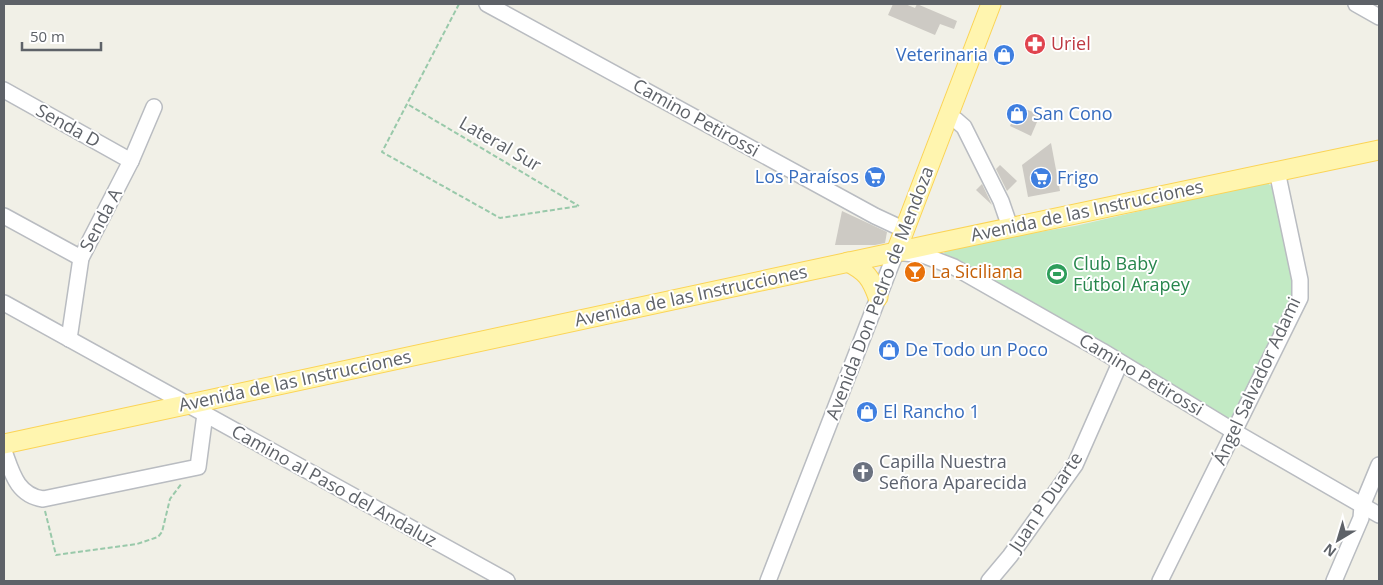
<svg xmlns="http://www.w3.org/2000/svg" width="1383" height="585" viewBox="0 0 1383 585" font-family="'Open Sans',sans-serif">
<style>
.green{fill:#c2eac4}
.building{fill:#cdcac4}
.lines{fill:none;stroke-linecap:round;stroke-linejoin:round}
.minor-casing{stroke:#b9bcc1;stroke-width:18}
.major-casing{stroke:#fbd456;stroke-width:21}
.path{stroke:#99c9aa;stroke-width:2;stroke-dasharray:5 2.5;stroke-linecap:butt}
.minor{stroke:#fff;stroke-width:15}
.major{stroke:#fff5af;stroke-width:19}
.labels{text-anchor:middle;stroke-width:4;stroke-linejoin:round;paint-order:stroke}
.health-label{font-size:18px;fill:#be3a42;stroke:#fff;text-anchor:start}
.shop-label{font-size:18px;fill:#366cbe;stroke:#fff;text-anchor:start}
.street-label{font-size:18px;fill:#5e6268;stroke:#fff}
.leisure-label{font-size:18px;fill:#27864d;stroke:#fff;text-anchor:start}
.food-label{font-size:18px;fill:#c56008;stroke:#fff;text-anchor:start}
.worship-label{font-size:18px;fill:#5b616d;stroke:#fff;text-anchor:start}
</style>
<rect width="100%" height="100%" fill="#f1f0e7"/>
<path class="green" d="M1266,182l8,6 22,110 -64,124 -287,-165 -1,-6 4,-4 127,-21z"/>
<g class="building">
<path d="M893,4h12l10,4 2,-4 40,17 -3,8 -14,-5 -5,11 -47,-20z"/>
<path d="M1018,106l22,9 -9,21 -21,-10z"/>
<path d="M1051,143l9,48 -32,6 -6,-32z"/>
<path d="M1000,165l17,16 -10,10 -11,-22z"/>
<path d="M982,184l10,21 -16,-15z"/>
<path d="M842,211l45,21 -2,11 -10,2h-40z"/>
</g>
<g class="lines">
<g class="minor-casing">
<g id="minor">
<path d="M487,4l388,212 30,14"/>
<path d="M1356,4l23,13"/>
<path d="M4,90l127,71"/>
<path d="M947,116l9,4 8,7 37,74 9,26"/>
<path d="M4,216l77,42"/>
<path d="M4,303l503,278"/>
<path d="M69,339l12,-81 50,-97 23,-54"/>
<path d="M4,451c8,22 13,44 39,48l155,-32 7,-53"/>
<path d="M768,581l128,-329 27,3 31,12 148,84 133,81 144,83"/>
<path d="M989,581l21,-25 65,-91 45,-102"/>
<path d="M1160,581l140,-283v-18l-23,-109"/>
<path d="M1334,581l27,-63 1,-12 17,-41"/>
</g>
</g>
<g class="major-casing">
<g id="major">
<path d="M896,252l95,-248"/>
<path d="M848,262c18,9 23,16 30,35"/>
<path d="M4,444l929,-200 446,-94"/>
</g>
</g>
<g class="path">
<path d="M459,4l-77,148 118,66 79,-12"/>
<path d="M409,105l170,101"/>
<path d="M45,511l11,44 81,-11 21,-7 4,-5 8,-33 12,-16"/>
</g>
<use href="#minor" class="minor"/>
<use href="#major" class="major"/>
</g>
<defs>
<g id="pharmacy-disc" transform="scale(1.125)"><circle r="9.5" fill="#e0444e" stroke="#fff"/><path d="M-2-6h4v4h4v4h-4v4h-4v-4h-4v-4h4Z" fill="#fff"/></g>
<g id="shop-disc" transform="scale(1.125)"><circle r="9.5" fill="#3f7fe0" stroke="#fff"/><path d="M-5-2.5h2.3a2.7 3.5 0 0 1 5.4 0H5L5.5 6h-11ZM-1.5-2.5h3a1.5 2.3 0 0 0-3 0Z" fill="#fff"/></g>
<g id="supermarket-disc" transform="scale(1.125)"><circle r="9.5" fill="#3f7fe0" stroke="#fff"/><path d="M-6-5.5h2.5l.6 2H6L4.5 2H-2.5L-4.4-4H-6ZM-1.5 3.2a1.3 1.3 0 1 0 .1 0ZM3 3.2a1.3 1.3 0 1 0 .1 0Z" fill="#fff"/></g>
<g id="bar-disc" transform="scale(1.125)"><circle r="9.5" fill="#e8710a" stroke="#fff"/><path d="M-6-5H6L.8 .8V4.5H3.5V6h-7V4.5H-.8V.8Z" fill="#fff"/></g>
<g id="stadium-disc" transform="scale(1.125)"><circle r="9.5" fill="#2e9e5b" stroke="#fff"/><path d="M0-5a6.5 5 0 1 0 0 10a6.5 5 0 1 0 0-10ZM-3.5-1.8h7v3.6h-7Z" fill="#fff"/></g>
<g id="church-disc" transform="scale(1.125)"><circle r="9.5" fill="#6b7280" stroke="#fff"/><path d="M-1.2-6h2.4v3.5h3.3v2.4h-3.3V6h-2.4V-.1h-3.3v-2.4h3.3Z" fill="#fff"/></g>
</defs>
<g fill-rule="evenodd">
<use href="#pharmacy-disc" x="1035" y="44"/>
<use href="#shop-disc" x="1004" y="55"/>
<use href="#shop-disc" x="1017" y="114"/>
<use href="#supermarket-disc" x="875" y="177"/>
<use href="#supermarket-disc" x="1041" y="178"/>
<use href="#bar-disc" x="915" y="272"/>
<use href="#stadium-disc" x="1057" y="274"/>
<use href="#shop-disc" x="889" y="350"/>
<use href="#shop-disc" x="867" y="412"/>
<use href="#church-disc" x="863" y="472"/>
</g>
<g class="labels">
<g class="health-label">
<text x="1051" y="50">Uriel</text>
</g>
<g class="shop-label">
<text x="988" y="61" text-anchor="end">Veterinaria</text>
<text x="1033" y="120">San Cono</text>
<text x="859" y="183" text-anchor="end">Los Paraísos</text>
<text x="1057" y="184">Frigo</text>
<text x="905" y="356">De Todo un Poco</text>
<text x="883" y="418">El Rancho 1</text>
</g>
<g class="street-label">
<text transform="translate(696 118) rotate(29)" y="6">Camino Petirossi</text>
<text transform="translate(68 126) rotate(29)" y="6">Senda D</text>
<text transform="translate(500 144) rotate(30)" y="6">Lateral Sur</text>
<text transform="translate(1087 211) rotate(-12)" y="6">Avenida de las Instrucciones</text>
<text transform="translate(101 220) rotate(-62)" y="6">Senda A</text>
<text transform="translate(880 293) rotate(-69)" y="6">Avenida Don Pedro de Mendoza</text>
<text transform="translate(691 296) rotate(-12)" y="6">Avenida de las Instrucciones</text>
<text transform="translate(1141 375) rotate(31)" y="6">Camino Petirossi</text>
<text transform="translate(295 381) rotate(-12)" y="6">Avenida de las Instrucciones</text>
<text transform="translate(1257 381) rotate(-65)" y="6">Ángel Salvador Adami</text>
<text transform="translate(334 486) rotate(29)" y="6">Camino al Paso del Andaluz</text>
<text transform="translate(1046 502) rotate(-56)" y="6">Juan P Duarte</text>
</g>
<g class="leisure-label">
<text x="1073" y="270">Club Baby<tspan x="1073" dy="21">Fútbol Arapey</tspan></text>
</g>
<g class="food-label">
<text x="931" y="278">La Siciliana</text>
</g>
<g class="worship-label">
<text x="879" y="468">Capilla Nuestra<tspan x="879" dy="21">Señora Aparecida</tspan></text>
</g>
</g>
<rect width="1383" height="585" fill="none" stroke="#5e6268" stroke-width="10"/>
<g transform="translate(1338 540) rotate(218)" stroke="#ffffff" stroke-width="4" paint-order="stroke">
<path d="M0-4L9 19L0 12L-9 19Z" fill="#5e6268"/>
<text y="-8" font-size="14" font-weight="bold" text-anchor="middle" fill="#5e6268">N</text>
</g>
<path d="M22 42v8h79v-8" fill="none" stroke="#5e6268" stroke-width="2.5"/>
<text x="30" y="42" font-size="15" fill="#5e6268" stroke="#ffffff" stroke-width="4" paint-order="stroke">50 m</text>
</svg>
